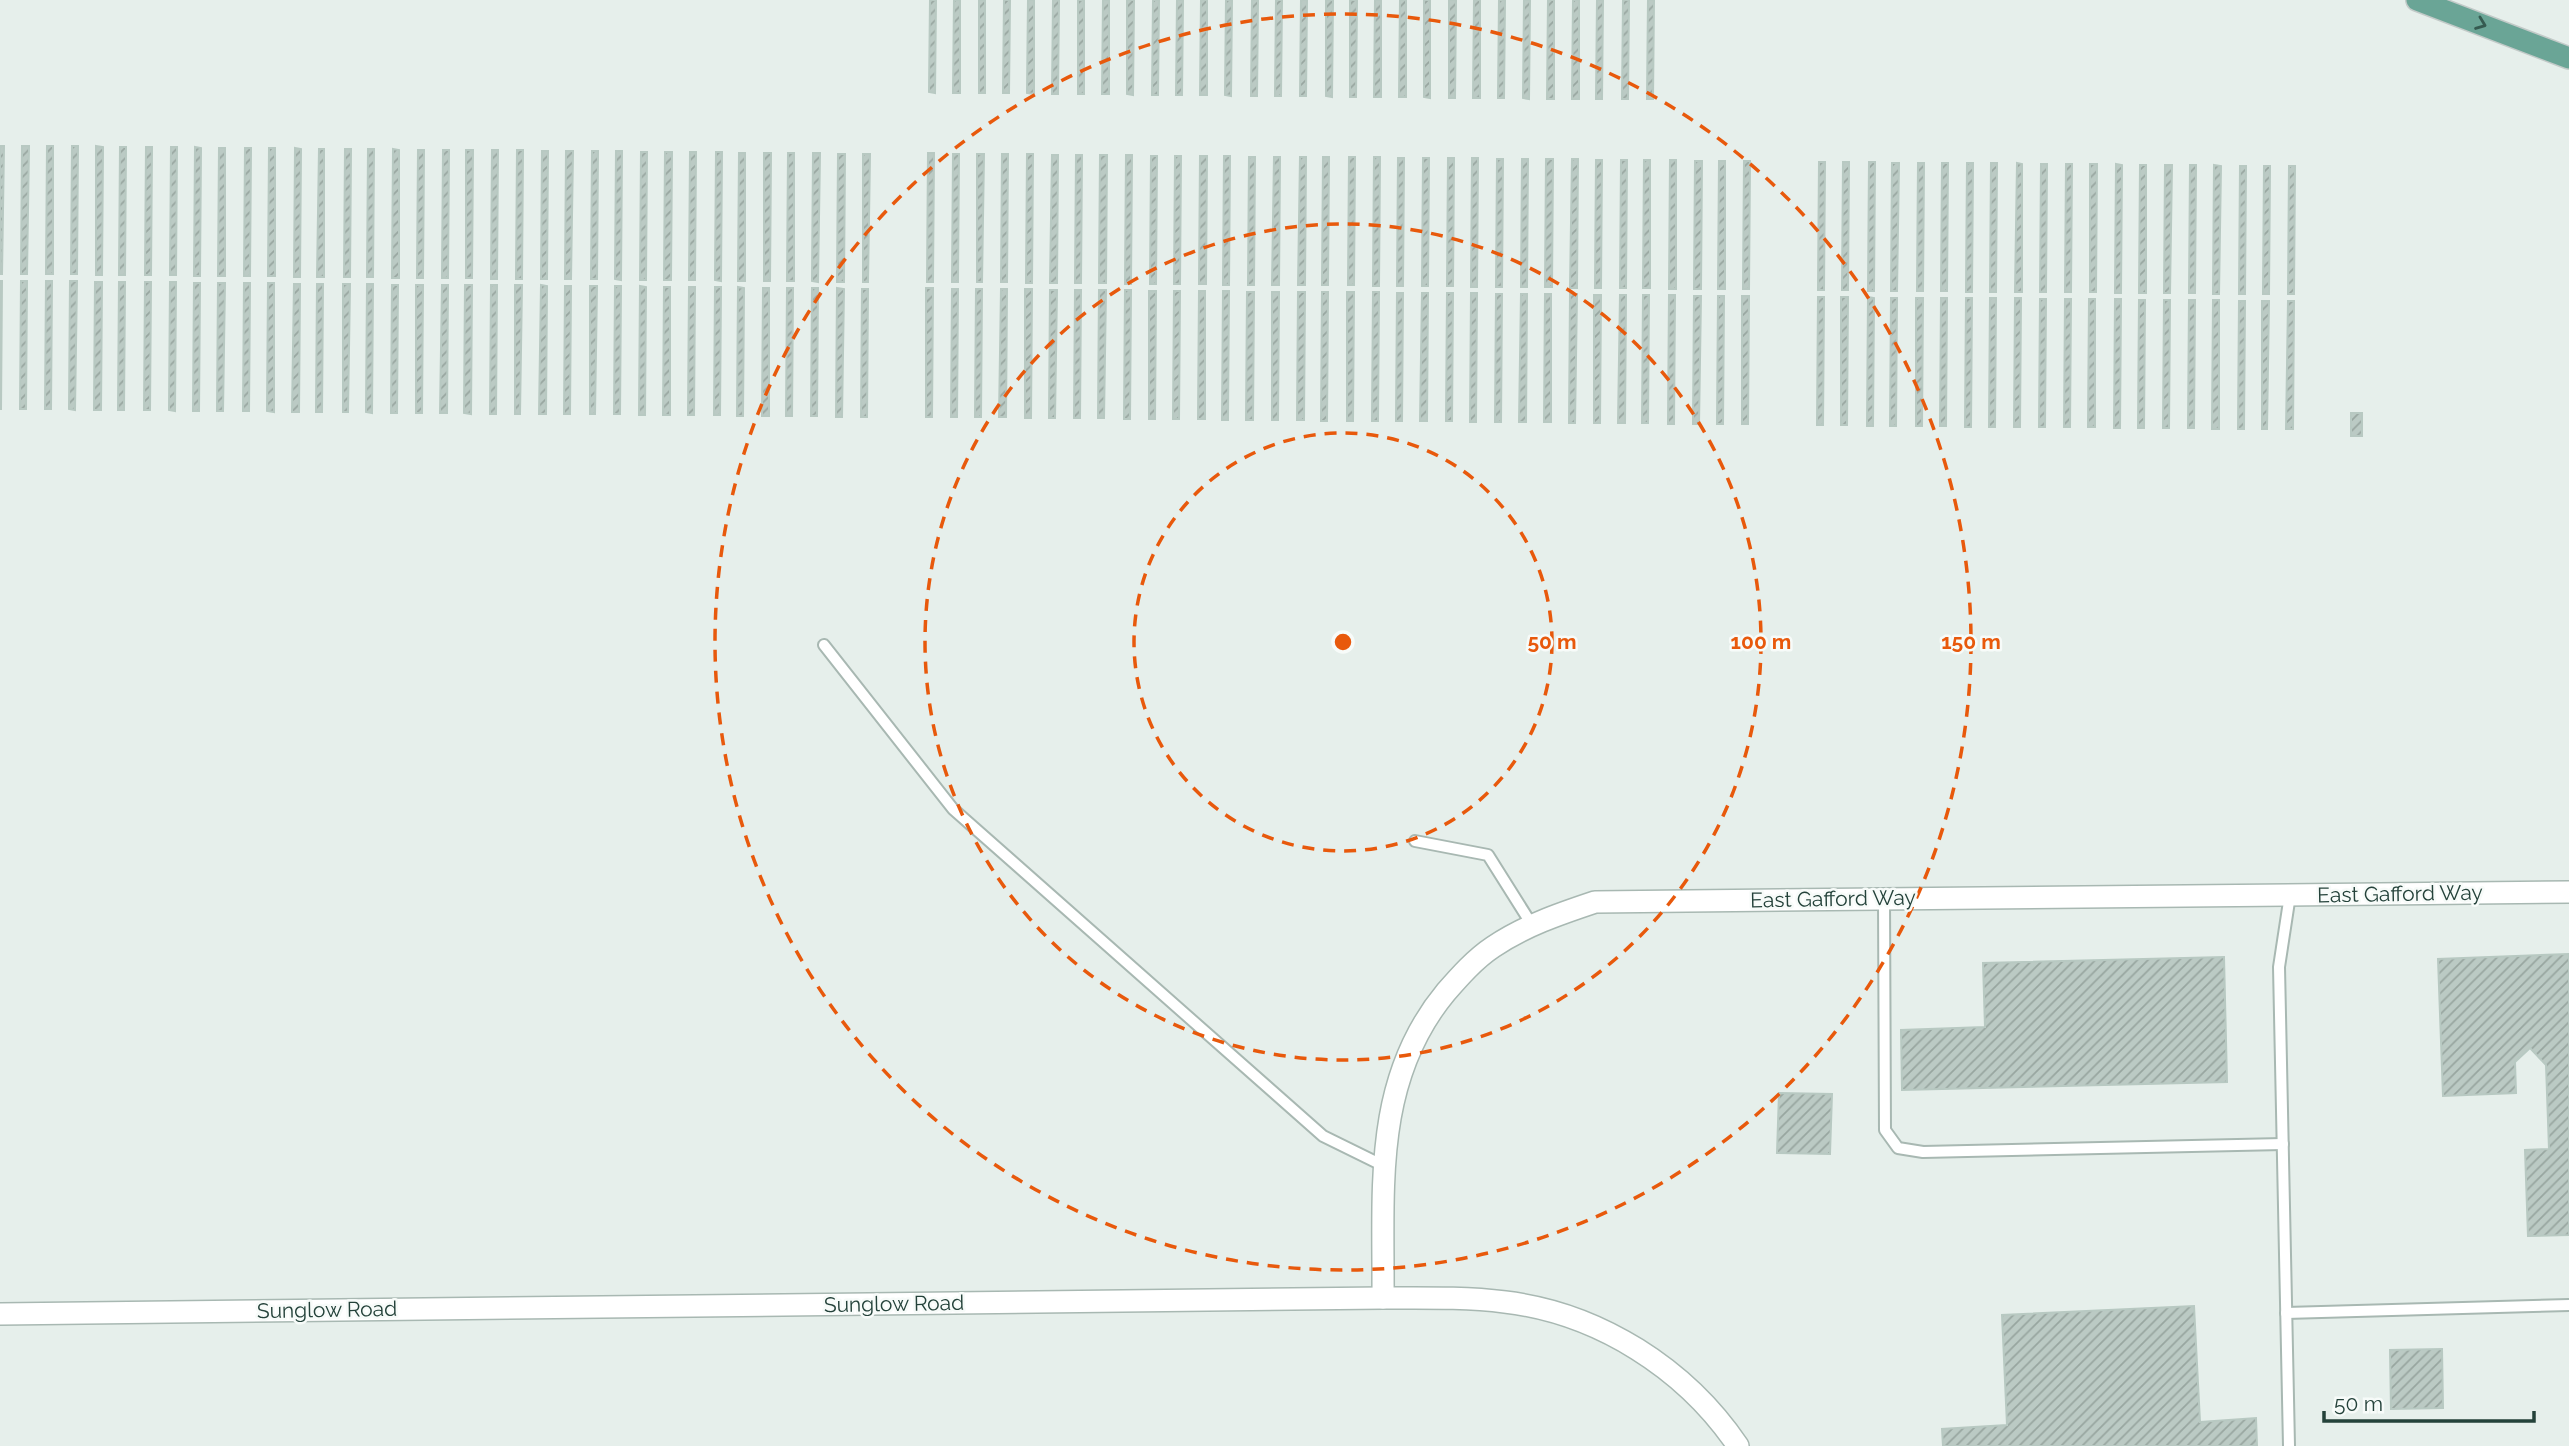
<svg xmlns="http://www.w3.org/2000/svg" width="2569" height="1446" viewBox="0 0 2569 1446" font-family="Raleway,sans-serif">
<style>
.building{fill:url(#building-hatch);stroke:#b8c9c2;stroke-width:2}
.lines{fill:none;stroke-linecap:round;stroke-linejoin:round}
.service-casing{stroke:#a8b8b2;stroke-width:14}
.minor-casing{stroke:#a8b8b2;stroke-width:24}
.tertiary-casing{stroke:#a8b8b2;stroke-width:24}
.primary-casing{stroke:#c2cac8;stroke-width:24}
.service{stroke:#fff;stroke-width:10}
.minor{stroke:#fff;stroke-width:21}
.tertiary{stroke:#fff;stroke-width:21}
.primary{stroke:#6aa596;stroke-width:21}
.oneway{stroke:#365b51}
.ring{fill:none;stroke:#e8590c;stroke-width:3.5;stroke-dasharray:12 9}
.labels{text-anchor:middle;stroke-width:5;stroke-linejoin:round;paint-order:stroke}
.street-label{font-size:21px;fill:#24423a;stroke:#f7fbf9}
.centre{fill:#e8590c;stroke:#f7fbf9;stroke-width:3.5}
.ring-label{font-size:21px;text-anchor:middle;font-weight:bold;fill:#e8590c;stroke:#f7fbf9;stroke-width:5;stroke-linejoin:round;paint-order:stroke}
</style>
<defs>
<pattern id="building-hatch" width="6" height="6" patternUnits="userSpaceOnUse" patternTransform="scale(1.75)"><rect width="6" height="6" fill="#bbcac4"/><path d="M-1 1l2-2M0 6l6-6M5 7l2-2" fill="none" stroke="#98a6a0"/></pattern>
</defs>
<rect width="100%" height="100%" fill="#e6efeb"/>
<g class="building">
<path d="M930,0h6l-1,93 -6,-1z"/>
<path d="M954,0h6v93h-7z"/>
<rect x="979" y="0" width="6" height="93"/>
<path d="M1004,0h6l-1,93h-6z"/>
<path d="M1028,0h6v94l-7,-1z"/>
<path d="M1053,0h6l-1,94h-6z"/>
<rect x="1078" y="0" width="6" height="94"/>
<path d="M1103,0h6v94h-7z"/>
<path d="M1127,0h7l-1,95 -6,-1z"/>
<path d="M1153,0h6l-1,95h-6z"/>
<path d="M1177,0h6l-1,95h-6z"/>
<path d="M1201,0h6v95h-7z"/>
<path d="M1226,0h6l-1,96 -6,-1z"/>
<path d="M1252,0h6l-1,96h-6z"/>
<path d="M1276,0h6l-1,96h-6z"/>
<path d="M1301,0h6l-1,96h-6z"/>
<path d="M1326,0h7l-1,97 -6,-1z"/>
<path d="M1350,0h7l-1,97h-6z"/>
<path d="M1375,0h6v97h-7z"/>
<path d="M1400,0h6v97h-7z"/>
<path d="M1424,0h6v98l-6,-1z"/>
<path d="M1449,0h7l-1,98h-6z"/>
<path d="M1474,0h6v98h-7z"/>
<path d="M1499,0h6l-1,98h-6z"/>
<path d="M1524,0h6l-1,99 -6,-1z"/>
<path d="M1548,0h6v99h-7z"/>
<path d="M1573,0h6v99h-7z"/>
<path d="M1597,0h6l-1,99h-6z"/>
<path d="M1623,0h6l-1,99h-6z"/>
<path d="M1648,0h6l-1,99h-6z"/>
<path d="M0,146h4l-2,128h-2z"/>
<path d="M22,146h7l-2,128h-6z"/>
<path d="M47,146h6v128h-7z"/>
<path d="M72,146h6l-1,128h-6z"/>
<path d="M96,146l7,1 -1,128h-6z"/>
<path d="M120,147h6l-1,128h-6z"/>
<path d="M146,147h6l-1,128h-6z"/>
<path d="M171,147h6l-1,128h-6z"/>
<path d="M195,147l6,1 -1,128h-6z"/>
<path d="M219,148h6v128h-7z"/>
<path d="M245,148h6l-1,128h-6z"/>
<path d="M269,148h6v128h-7z"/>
<path d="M295,148l6,1 -1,128h-6z"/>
<path d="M319,149h5v128h-7z"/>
<path d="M345,149h6l-1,128h-6z"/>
<path d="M368,149h6l-1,128h-6z"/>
<path d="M393,149l6,1v128h-7z"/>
<path d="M418,150h6l-1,128h-6z"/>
<path d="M443,150h6l-1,128h-6z"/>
<path d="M466,150h7l-1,128h-6z"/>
<path d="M492,150h6l-1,129h-6z"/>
<path d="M517,150h6l-1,129h-6z"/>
<path d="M542,151h6l-1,128h-6z"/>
<path d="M566,151h7l-2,128h-6z"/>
<path d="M592,151h6l-1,128h-6z"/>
<path d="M616,151h6l-1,129 -6,-1z"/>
<path d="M641,152h6l-1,128h-6z"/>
<path d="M665,152h7l-1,128h-7z"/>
<path d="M690,152h6l-1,128h-6z"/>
<path d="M716,152h6l-1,129 -6,-1z"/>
<path d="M739,153h6v128h-7z"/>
<path d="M764,153h7l-1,128h-6z"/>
<path d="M788,153h6v128h-7z"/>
<path d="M813,153h7l-2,129 -6,-1z"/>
<path d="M928,153h6l-1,129h-6z"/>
<path d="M838,154h7l-1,128h-7z"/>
<path d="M863,154h7l-2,128h-5z"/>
<path d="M953,154h6l-1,128h-6z"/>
<path d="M977,154h7l-2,128h-5z"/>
<path d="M1002,154h6l-1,128h-6z"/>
<path d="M1027,154h6l-1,129h-6z"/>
<path d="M1052,155h6l-1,128h-7z"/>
<path d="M1076,155h6l-1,128h-6z"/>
<path d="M1100,155h7l-1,128h-7z"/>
<path d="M1126,155h6l-1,129h-6z"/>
<path d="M1151,156h6l-1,128h-6z"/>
<path d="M1175,156h6l-1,128h-6z"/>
<path d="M1200,156h7l-1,128h-7z"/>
<path d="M1224,156h6l-1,129h-6z"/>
<path d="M1249,157h6l-1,128h-6z"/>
<path d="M1274,157h6l-1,128h-7z"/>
<path d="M1300,157h6l-1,128h-7z"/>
<path d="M1323,157h6l-1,128h-6z"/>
<path d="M1349,157h6l-1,128h-6z"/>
<path d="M1374,157h6l-1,129h-6z"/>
<path d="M1398,158h6l-1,128h-6z"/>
<path d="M1423,158h6l-1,128h-6z"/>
<path d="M1448,158h6l-1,128h-6z"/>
<path d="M1472,158h6l-1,129h-6z"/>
<path d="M1497,159h6l-1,128h-6z"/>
<path d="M1522,159h6l-1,128h-6z"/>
<path d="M1546,159h7l-1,128h-7z"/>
<path d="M1572,159h6l-1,129h-7z"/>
<path d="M1596,160h6l-1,128h-6z"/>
<path d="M1621,160h6l-1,128h-6z"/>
<path d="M1644,160h6v128h-7z"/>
<path d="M1670,160h6v129h-7z"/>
<path d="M1695,161h7l-1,128h-7z"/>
<path d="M1719,161h6v128h-7z"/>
<path d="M1744,161h6l-1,128h-6z"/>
<path d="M1819,162h6l-1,128h-6z"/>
<path d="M1843,162h6l-1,128h-6z"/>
<path d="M1869,162h6l-1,129h-6z"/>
<path d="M1892,163h7l-2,128h-6z"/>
<path d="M1918,163h6l-1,128h-6z"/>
<path d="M1942,163h6l-1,128h-6z"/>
<path d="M1967,163h6l-1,129h-6z"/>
<path d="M1991,163h6l-1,129h-6z"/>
<path d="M2017,163l5,1v128h-7z"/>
<path d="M2041,164h6l-1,128h-6z"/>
<path d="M2066,164h6l-1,128h-6z"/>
<path d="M2090,164h7l-1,128h-6z"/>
<path d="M2116,164l6,1 -1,128h-6z"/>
<path d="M2140,165h6v128h-7z"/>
<path d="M2165,165h7l-2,128h-6z"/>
<path d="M2190,165h6l-1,128h-6z"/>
<path d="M2214,165l7,1 -2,128h-6z"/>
<path d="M2240,166h6l-1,128h-6z"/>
<path d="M2264,166h6l-1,128h-6z"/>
<path d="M2289,166h6l-1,128h-6z"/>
<path d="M0,281h2l-1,128h-1z"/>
<path d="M21,281h6l-1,128h-6z"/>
<path d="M46,281h6l-1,128h-6z"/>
<path d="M70,281h7l-2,129 -6,-1z"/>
<path d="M95,282h7l-1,128h-7z"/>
<path d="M119,282h6l-1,128h-6z"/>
<path d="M145,282h6l-1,128h-6z"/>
<path d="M170,282h6l-1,129 -6,-1z"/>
<path d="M194,283h6l-1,128h-6z"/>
<path d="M218,283h7l-2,128h-6z"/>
<path d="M244,283h6l-1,128h-6z"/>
<path d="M268,283h6v129l-7,-1z"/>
<path d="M294,284h6l-1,128h-7z"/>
<path d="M317,284h6l-1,128h-6z"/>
<path d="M343,284h7l-2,128h-5z"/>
<path d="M367,284h6l-1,129 -6,-1z"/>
<path d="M392,285h6l-1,128h-6z"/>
<path d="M416,285h7l-1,128h-6z"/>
<path d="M442,285h6l-1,128h-7z"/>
<path d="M465,285h7l-1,129 -7,-1z"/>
<path d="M491,285h6l-1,129h-6z"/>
<path d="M515,285h7l-2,129h-5z"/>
<path d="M541,285l6,1 -1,128h-7z"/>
<path d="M565,286h6l-1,128h-6z"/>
<path d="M590,286h7l-2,128h-5z"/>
<path d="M615,286h6l-1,128h-6z"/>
<path d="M640,286l6,1 -1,128h-6z"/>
<path d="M664,287h6v128h-7z"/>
<path d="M689,287h6l-1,128h-6z"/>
<path d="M715,287h6l-1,128h-6z"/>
<path d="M738,287l6,1 -1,128h-6z"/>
<path d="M763,288h6v128h-7z"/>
<path d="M787,288h6l-1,128h-6z"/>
<path d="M812,288h6l-1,128h-6z"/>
<path d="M837,288l7,1 -2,128h-6z"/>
<path d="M926,288h7l-1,129h-6z"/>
<path d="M862,289h6l-1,128h-6z"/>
<path d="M952,289h6l-1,128h-6z"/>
<path d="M976,289h6l-1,128h-6z"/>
<path d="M1001,289h6l-1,128h-7z"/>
<path d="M1025,289h7l-1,129h-6z"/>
<path d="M1050,290h7l-2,128h-6z"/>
<path d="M1075,290h6l-1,128h-6z"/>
<path d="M1099,290h7l-2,128h-6z"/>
<path d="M1125,290h6l-1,129h-6z"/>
<path d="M1149,291h7l-1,128h-6z"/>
<path d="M1174,291h6l-1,128h-6z"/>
<path d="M1199,291h6v128h-7z"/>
<path d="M1223,291h6l-1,129h-6z"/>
<path d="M1247,292h7l-1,128h-7z"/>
<path d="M1272,292h7l-1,128h-6z"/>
<path d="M1298,292h7l-1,128h-7z"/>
<path d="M1322,292h6l-1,129h-6z"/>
<path d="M1347,292h7l-1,129h-6z"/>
<path d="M1373,292h6l-1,129h-6z"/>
<path d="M1397,293h6l-1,128h-6z"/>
<path d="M1422,293h6l-1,128h-7z"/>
<path d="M1447,293h6l-1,128h-6z"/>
<path d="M1471,293h6l-1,129h-6z"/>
<path d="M1496,294h6l-1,128h-6z"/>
<path d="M1521,294h6l-1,128h-7z"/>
<path d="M1545,294h6v128h-7z"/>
<path d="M1570,294h7l-2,129h-6z"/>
<path d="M1594,295h7l-1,128h-6z"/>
<path d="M1620,295h6l-1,128h-7z"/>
<path d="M1643,295h6l-1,128h-6z"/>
<path d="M1669,295h6l-1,129h-6z"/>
<path d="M1694,296h7l-2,128h-6z"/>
<path d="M1718,296h6l-1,128h-6z"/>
<path d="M1742,296h7l-1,128h-6z"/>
<path d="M1818,297h6l-1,128h-6z"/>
<path d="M1841,297h7l-1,128h-6z"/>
<path d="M1868,297l6,1 -1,128h-6z"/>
<path d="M1891,298h6l-1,128h-6z"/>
<path d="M1916,298h7l-1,128h-6z"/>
<path d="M1941,298h6l-1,128h-6z"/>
<path d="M1966,298h6l-1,129h-6z"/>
<path d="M1990,298h6l-1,129h-6z"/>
<path d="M2015,298h6l-1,129h-6z"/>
<path d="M2040,299h6l-1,128h-6z"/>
<path d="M2065,299h6l-1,128h-6z"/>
<path d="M2089,299h6v128h-7z"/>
<path d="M2115,299h6l-1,129h-6z"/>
<path d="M2139,300h6l-1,128h-6z"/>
<path d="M2164,300h6l-1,128h-6z"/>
<path d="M2189,300h6l-1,128h-6z"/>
<path d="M2213,300h6v129h-7z"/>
<path d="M2239,301h6l-1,128h-6z"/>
<path d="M2262,301h7l-2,128h-5z"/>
<path d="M2288,301h6l-1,128h-7z"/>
<rect x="2351" y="413" width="11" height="23"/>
<path d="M2569,954v281l-41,1 -3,-86 24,-1 -3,-84 -16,-17 -15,14 1,31 -73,3 -5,-137z"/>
<path d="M2224,957l3,125 -325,8 -1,-60 84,-3 -2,-64z"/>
<path d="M1779,1093l53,1 -2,60 -53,-1z"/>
<path d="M2194,1306l6,116 56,-4 1,28h-314l-1,-17 65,-4 -5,-110z"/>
<path d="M2442,1349l1,59 -52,1 -1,-59z"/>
</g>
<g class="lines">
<g class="service-casing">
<g id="service">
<path d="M824,645l129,164 370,327 61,30"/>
<path d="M1415,841l73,14 44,70"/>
<path d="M1884,899l1,231 13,18 25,4 360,-8"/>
<path d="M2286,1313l283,-8"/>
<path d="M2289,1446l-10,-479 11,-72"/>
</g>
</g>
<g class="minor-casing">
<path id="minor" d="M1383,1298c1,-108 -11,-217 63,-306 14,-16 29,-33 47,-45 31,-21 66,-33 102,-45l974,-10"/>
</g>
<g class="tertiary-casing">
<path id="tertiary" d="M0,1314l1383,-16c41,0 82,-1 122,4 94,11 181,67 233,144"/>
</g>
<g class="primary-casing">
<path id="primary" d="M2417,0l152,58"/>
</g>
<use href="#service" class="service"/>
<use href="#minor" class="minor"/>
<use href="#tertiary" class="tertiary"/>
<use href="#primary" class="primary"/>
</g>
<defs><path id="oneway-chevron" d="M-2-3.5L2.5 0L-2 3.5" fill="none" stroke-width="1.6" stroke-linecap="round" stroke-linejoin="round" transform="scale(1.75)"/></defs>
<use class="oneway" href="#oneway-chevron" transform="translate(2481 24) rotate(21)"/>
<g class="ring">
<circle cx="1343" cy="642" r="209"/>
<circle cx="1343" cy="642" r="418"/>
<circle cx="1343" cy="642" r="628"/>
</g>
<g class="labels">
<g class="street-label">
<text transform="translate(2400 894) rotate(-1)" y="7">East Gafford Way</text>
<text transform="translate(1833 899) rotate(-1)" y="7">East Gafford Way</text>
<text transform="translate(894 1304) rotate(-1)" y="7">Sunglow Road</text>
<text transform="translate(327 1310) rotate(-1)" y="7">Sunglow Road</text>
</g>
</g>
<circle cx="1343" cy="642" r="10" class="centre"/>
<g class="ring-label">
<text x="1552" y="649">50 m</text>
<text x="1761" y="649">100 m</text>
<text x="1971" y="649">150 m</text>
</g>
<path d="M2324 1411v10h210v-10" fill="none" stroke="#24423a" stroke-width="3.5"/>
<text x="2334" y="1411" font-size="21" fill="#24423a" stroke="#f7fbf9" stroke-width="5" paint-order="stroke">50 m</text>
</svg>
